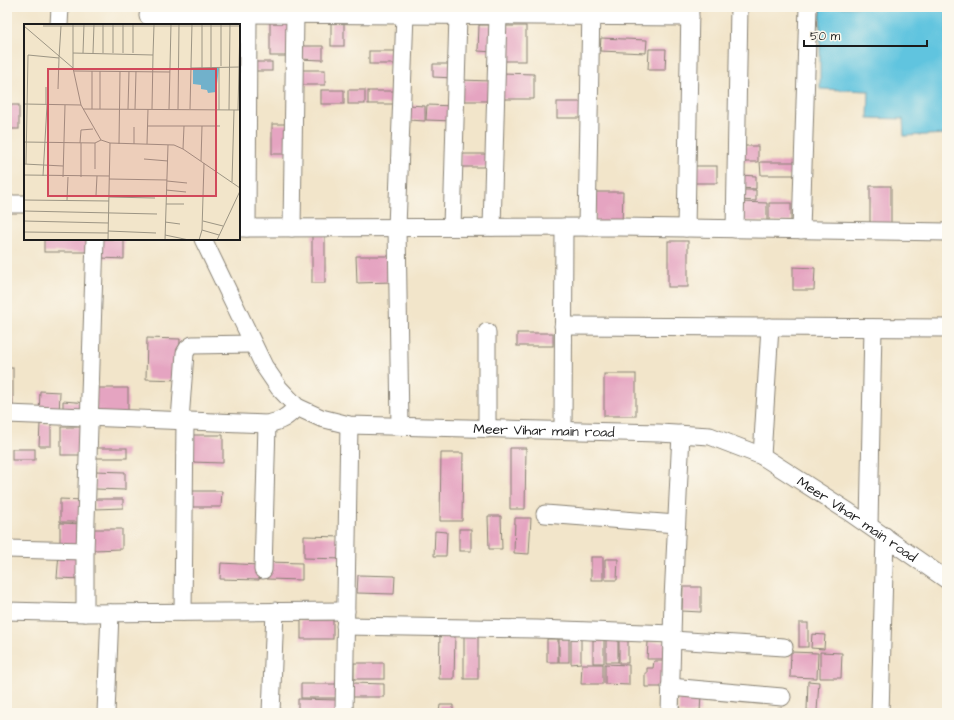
<svg xmlns="http://www.w3.org/2000/svg" width="954" height="720" viewBox="0 0 954 720" font-family="'Architects Daughter',sans-serif">
<style>
.water{fill:#61c4df;stroke:#3e707e}
.building{fill:#e5a4c1}
.lines{fill:none;stroke-linecap:round;stroke-linejoin:round}
.minor-casing{stroke:#878073;stroke-width:19}
.minor{stroke:#fff;stroke-width:17}
.labels{text-anchor:middle;stroke-width:4;stroke-linejoin:round;paint-order:stroke}
.street-label{font-size:14px;fill:#1c1c1c;stroke:#fbf7ec}
.inset-road{fill:none;stroke:#9c9584;stroke-width:1}
.view{fill:#d1495b;fill-opacity:0.15;stroke:#d1495b;stroke-width:2}
.inset-edge{fill:none;stroke:#1c1c1c;stroke-width:2}
</style>
<rect width="100%" height="100%" fill="#fbf7ec"/>
<filter id="ink" filterUnits="userSpaceOnUse"><feTurbulence type="fractalNoise" baseFrequency=".025" numOctaves="2"/><feDisplacementMap in="SourceGraphic" scale="8" xChannelSelector="R" yChannelSelector="G"/><feConvolveMatrix kernelMatrix="1 2 1 2 8 2 1 2 1" color-interpolation-filters="sRGB"/></filter>
<filter id="wash" filterUnits="userSpaceOnUse"><feTurbulence type="fractalNoise" baseFrequency=".012" numOctaves="4" result="noise"/><feDisplacementMap in="SourceGraphic" scale="16" xChannelSelector="R" yChannelSelector="G"/><feGaussianBlur stdDeviation="0.9" result="paint"/><feColorMatrix in="noise" values="0 0 0 0 0 0 0 0 0 0 0 0 0 0 0 0 0 1.4 0 .05"/><feComposite in="paint" operator="in"/></filter>
<g filter="url(#wash)">
<rect width="100%" height="100%" fill="#f2e5ca"/>
<path class="water" d="M820,7h127v127l-43,2 -1,-17 -35,-1 1,-27 -49,-2z"/>
<g id="blocks">
<g class="building">
<rect x="270" y="21" width="21" height="35"/>
<rect x="331" y="23" width="13" height="23"/>
<path d="M479,25h15v27l-16,-1z"/>
<rect x="500" y="26" width="26" height="35"/>
<path d="M601,38l46,2 -1,13 -46,-2z"/>
<path d="M299,46h24v14l-24,-1z"/>
<path d="M649,49h17l-1,21h-17z"/>
<rect x="369" y="51" width="26" height="13"/>
<rect x="253" y="62" width="19" height="9"/>
<path d="M433,64h21v14l-21,-1z"/>
<rect x="298" y="70" width="27" height="15"/>
<path d="M501,73l33,1v25h-34z"/>
<path d="M461,80l30,1v20h-30z"/>
<rect x="321" y="90" width="23" height="14"/>
<rect x="348" y="90" width="17" height="14"/>
<rect x="368" y="91" width="26" height="13"/>
<rect x="557" y="102" width="30" height="16"/>
<rect x="8" y="105" width="11" height="24"/>
<path d="M408,105l17,1v15l-17,-1z"/>
<path d="M427,105l28,1 -1,15 -28,-1z"/>
<rect x="272" y="124" width="17" height="30"/>
<rect x="740" y="146" width="18" height="16"/>
<rect x="460" y="154" width="31" height="13"/>
<path d="M760,162h36v13h-35z"/>
<rect x="695" y="166" width="22" height="17"/>
<path d="M740,175l16,1v13l-16,-1z"/>
<rect x="870" y="186" width="21" height="39"/>
<path d="M740,190h16v11l-16,-1z"/>
<path d="M596,192h27l-1,32 -27,-1z"/>
<path d="M740,202l27,1v18h-27z"/>
<rect x="769" y="203" width="22" height="18"/>
<rect x="312" y="234" width="13" height="49"/>
<rect x="44" y="239" width="43" height="13"/>
<path d="M101,239h23v20l-23,-1z"/>
<rect x="668" y="241" width="20" height="46"/>
<path d="M356,256h35l1,26 -35,1z"/>
<path d="M793,267l22,1 -1,22h-21z"/>
<rect x="517" y="333" width="36" height="13"/>
<path d="M147,338l33,1 -1,41 -33,-1z"/>
<rect x="7" y="368" width="6" height="44"/>
<rect x="604" y="374" width="32" height="42"/>
<path d="M96,388h32v28h-33z"/>
<path d="M40,391l20,1 -1,23 -20,-1z"/>
<path d="M63,401l25,2v13l-25,-2z"/>
<path d="M40,424h11v22h-12z"/>
<rect x="61" y="427" width="23" height="28"/>
<path d="M191,435h32v28l-32,-1z"/>
<rect x="95" y="448" width="32" height="10"/>
<path d="M510,448h16l-1,61h-15z"/>
<rect x="12" y="449" width="23" height="11"/>
<path d="M441,453h22l-1,68h-22z"/>
<path d="M95,471l30,1v18l-30,-1z"/>
<path d="M189,491h33l-1,16h-32z"/>
<path d="M60,499l24,1 -1,22h-23z"/>
<path d="M94,499h29v9l-28,1z"/>
<path d="M488,516h13l1,33h-13z"/>
<path d="M515,518h16l-2,36 -15,-1z"/>
<path d="M60,523l23,1v25h-23z"/>
<path d="M93,529h29v20l-29,1z"/>
<rect x="459" y="529" width="12" height="22"/>
<path d="M435,531l12,1 -1,24h-12z"/>
<path d="M304,536l39,1v22l-39,-1z"/>
<path d="M59,553l25,1 -1,25 -26,-1z"/>
<rect x="591" y="557" width="12" height="23"/>
<path d="M605,559h13l-1,21h-12z"/>
<path d="M268,562l34,1v17l-35,-1z"/>
<path d="M221,563l38,2v15l-39,-1z"/>
<path d="M358,575l37,1 -1,18 -37,-1z"/>
<path d="M683,587h18v25l-19,-1z"/>
<rect x="301" y="620" width="32" height="19"/>
<rect x="799" y="623" width="9" height="24"/>
<path d="M440,634l15,1 -1,44h-15z"/>
<path d="M812,634l13,1 -1,14 -13,-1z"/>
<rect x="464" y="635" width="14" height="44"/>
<rect x="547" y="639" width="11" height="23"/>
<rect x="559" y="639" width="10" height="23"/>
<path d="M571,639h10v24l-10,1z"/>
<rect x="593" y="640" width="11" height="23"/>
<rect x="606" y="640" width="12" height="22"/>
<rect x="619" y="640" width="9" height="23"/>
<path d="M648,642h19v17h-20z"/>
<path d="M791,652l27,1 -1,25 -27,-1z"/>
<path d="M820,652l22,1 -1,25h-21z"/>
<path d="M654,661h12v26h-21v-14h2v-5h6z"/>
<rect x="354" y="663" width="30" height="16"/>
<path d="M582,664h21v20h-22z"/>
<path d="M605,664l24,1v20l-24,-1z"/>
<path d="M808,681l11,1 -2,29 -10,-1z"/>
<path d="M353,683l31,1v13h-31z"/>
<rect x="301" y="684" width="37" height="14"/>
<path d="M679,692l22,1 -1,20h-21z"/>
<path d="M298,699l40,1v13h-40z"/>
<path d="M440,705h13v8h-14z"/>
</g>
</g>
</g>
<g filter="url(#ink)">
<use href="#blocks" fill-opacity="0" stroke="#878073" stroke-width="1"/>
<g class="lines">
<g class="minor-casing">
<g id="minor">
<path d="M148,16l100,-2 442,3"/>
<path d="M59,25l1,-18"/>
<path d="M7,204h18"/>
<path d="M452,227l6,-212"/>
<path d="M492,227l6,-212"/>
<path d="M587,227l4,-220"/>
<path d="M239,228l381,-1 327,5"/>
<path d="M247,228l1,-214"/>
<path d="M292,228l3,-214"/>
<path d="M686,228l4,-221"/>
<path d="M735,229l4,-222"/>
<path d="M801,230l7,-223"/>
<path id="s1" d="M203,239l61,127 15,22 18,19 24,11 28,7 310,8 51,3 52,20 87,56 98,68"/>
<path d="M563,326l384,2"/>
<path d="M487,332v97"/>
<path d="M7,414l260,10c15,-3 20,-7 30,-17"/>
<path d="M180,420l5,-67 3,-5 4,-3 61,-1"/>
<path d="M400,426l-3,-199 8,-213"/>
<path d="M563,430l1,-203"/>
<path d="M762,456l8,-129"/>
<path d="M545,514l131,10"/>
<path d="M869,525l4,-197"/>
<path d="M7,549l78,2"/>
<path d="M263,570l4,-146"/>
<path d="M7,611l78,2 261,-2"/>
<path d="M183,612l2,-191"/>
<path d="M85,613v-62l10,-312"/>
<path d="M345,626l192,3 135,5"/>
<path d="M672,640l112,7"/>
<path d="M670,687l112,10"/>
<path d="M106,713l4,-100"/>
<path d="M271,713l4,-102"/>
<path d="M344,713l5,-288"/>
<path d="M670,713l3,-114 8,-165"/>
<path d="M880,713l5,-177"/>
</g>
</g>
<use href="#minor" class="minor"/>
</g>
</g>
<g class="labels">
<g class="street-label">
<text dy="5" stroke="none"><textPath href="#s1" startOffset="444">Meer Vihar main road</textPath></text>
<text dy="5" stroke="none"><textPath href="#s1" startOffset="780">Meer Vihar main road</textPath></text>
</g>
</g>
<g transform="translate(24 24)">
<rect width="216" height="216" fill="#f2e5ca"/>
<path d="M169,44h26l-3,24 -8,1 -1,-3 -6,-1v-4l-8,-1z" fill="#61c4df"/>
<path class="inset-road" d="M109,0v29M0,2l49,42 8,37 20,35 9,3 64,2 9,4 57,39M19,2h197M49,29l80,2 1,-30M59,29l1,-29M69,29l1,-29M79,29v-29M89,29v-29M99,29v-29M197,42v-42M49,44v-44M167,44l49,-1M178,44v-44M187,44v-44M50,47l96,1M22,63v17M34,65l1,-31M0,80l57,1M59,85l157,1M68,85v-38M76,85v-38M104,85l1,-38M111,85l1,-38M128,85l1,-54M145,85l2,-85M154,85l1,-85M166,85l2,-85M195,86v-42M205,86l1,-86M214,86l2,-86M124,102h72M110,103v17M0,118l71,1 6,-3M56,119l1,-13 12,-1M95,120l1,-73M123,120l1,-35M159,125l1,-23M120,135l24,2M177,137l1,-35M0,140l39,2M2,140l2,-109 31,3 2,-32M71,145v-26M0,151l85,1M19,152l4,-71M39,153l2,-72M57,153v-34M85,155l58,1M143,157l20,2M208,158l2,-72M142,166l20,2M72,171l1,-19M85,173l46,1M0,176l85,1M43,176l1,-23M142,180h18M0,187l133,3M0,197l84,2M179,197l20,5M141,198l15,2M178,206l17,5M84,207l48,2M0,208l84,1M141,211l24,5M84,216l2,-97M141,216l3,-95M175,216l3,-10 2,-67M193,216l23,-49"/>
<path class="view" d="M24,45h168v127h-168z"/>
<rect width="216" height="216" class="inset-edge"/>
</g>
<rect width="954" height="720" fill="none" stroke="#fbf7ec" stroke-width="24"/>
<path d="M804 40v6h123v-6" fill="none" stroke="#1c1c1c" stroke-width="2"/>
<text x="810" y="40" font-size="12" fill="#1c1c1c" stroke="#fbf7ec" stroke-width="3" paint-order="stroke">50 m</text>
</svg>
